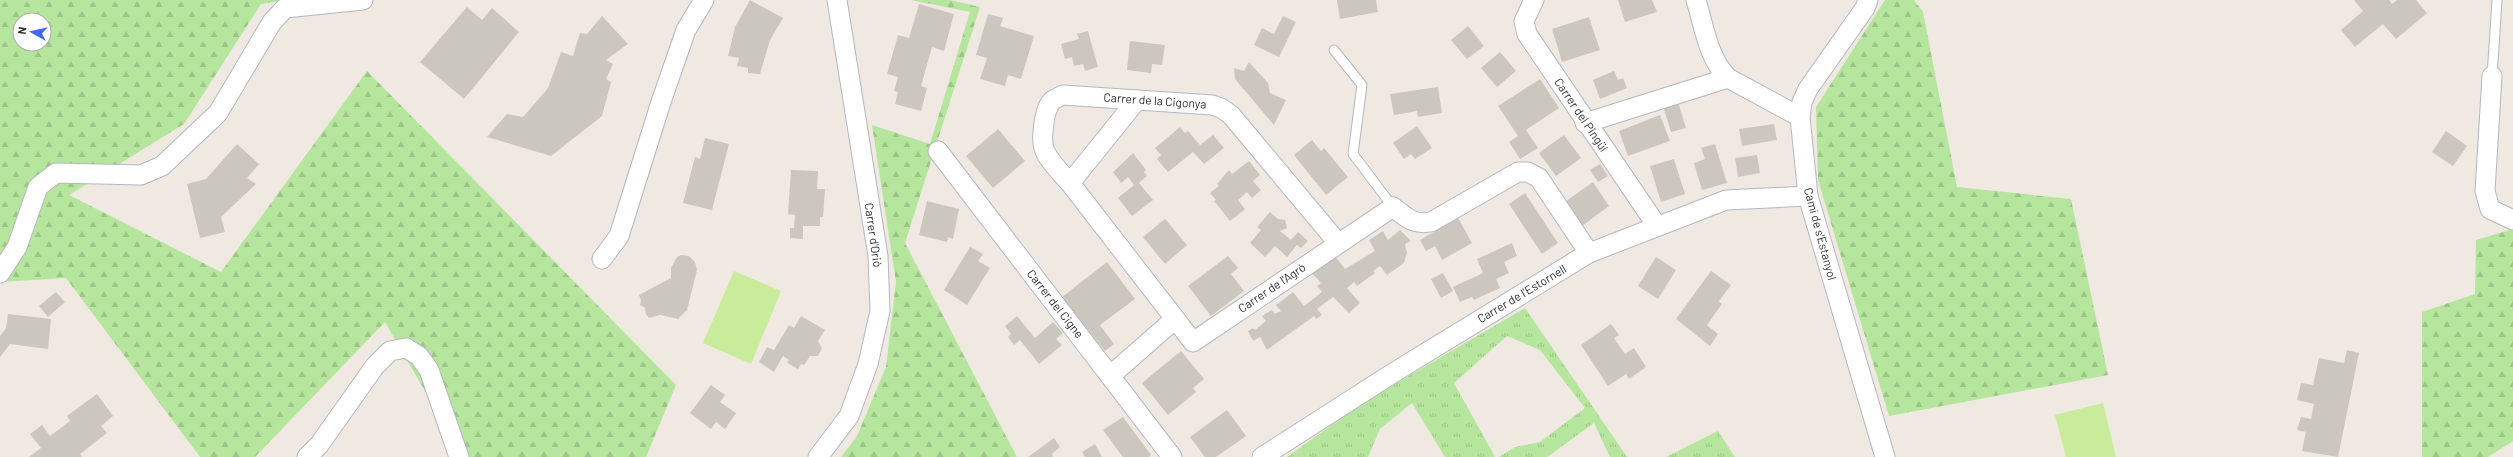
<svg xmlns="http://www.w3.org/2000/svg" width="2513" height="457" viewBox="0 0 2513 457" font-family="Barlow,sans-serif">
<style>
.grass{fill:url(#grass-tufts)}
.forest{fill:url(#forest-firs);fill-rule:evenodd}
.pitch{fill:#c9ec9a}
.building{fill:#cbc7bf}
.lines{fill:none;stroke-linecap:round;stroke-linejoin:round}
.service-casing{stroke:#b4b7c1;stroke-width:11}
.minor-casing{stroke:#b4b7c1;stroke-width:21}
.service{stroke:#fff;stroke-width:9}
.minor{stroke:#fff;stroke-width:19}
.labels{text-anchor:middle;stroke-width:3.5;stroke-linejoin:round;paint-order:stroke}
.street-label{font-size:12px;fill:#2e2e2e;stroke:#fff}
</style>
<defs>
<pattern id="grass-tufts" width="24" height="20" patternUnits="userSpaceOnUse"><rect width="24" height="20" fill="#b6e59e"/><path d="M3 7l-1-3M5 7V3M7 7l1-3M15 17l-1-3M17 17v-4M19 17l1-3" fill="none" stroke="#9dc588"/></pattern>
<pattern id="forest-firs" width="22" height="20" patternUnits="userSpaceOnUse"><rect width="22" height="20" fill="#b6e59e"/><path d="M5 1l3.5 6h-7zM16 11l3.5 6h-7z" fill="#9dc588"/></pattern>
</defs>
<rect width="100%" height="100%" fill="#efe9e1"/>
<g class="grass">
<path d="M1525,308l102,149h-17l-16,-34 -47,34h-48l16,-10 25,-5 45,-34 -45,-58 -33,-14 -53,47 41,74h-50l-33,-54 -32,26 -12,28h-81l77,-55z"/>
<path d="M1718,431l17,26h-69z"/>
</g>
<g class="forest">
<path d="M0,0h285l-24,4 -77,120 -115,71 152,77 146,-201 309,314 -30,72h-183l-78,-135 -130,135h-55l-134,-179 -66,4zM20,20h24v24h-24z"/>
<path d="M911,0h39l30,7 -75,236 112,214h-176l16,-21 29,-69 10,-85 -24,-157 58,19 40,-132z"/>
<path d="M1885,0h29l9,12 34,175 114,12 37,176 -219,41 -71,-236 -2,-73z"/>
<path d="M2513,229v212l-25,16h-66v-145l53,-18 1,-54z"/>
</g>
<g class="pitch">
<path d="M734,271l47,20 -30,73 -48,-21z"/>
<path d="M2103,403l13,54h-50l-11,-42z"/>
</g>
<g class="building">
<path d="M750,0l33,18 -13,22 -10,34 -12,-1v-5l-11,-2 2,-8 -11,-2 7,-29z"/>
<path d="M1337,0h39l2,12 -38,7z"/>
<path d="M1618,0h34l5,12 -32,10z"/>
<path d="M2354,0h35l3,4 5,-4h19l11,13 -31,26 -13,-15 -28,23 -14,-17 22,-19z"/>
<path d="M919,4l35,10 -10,37 -12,-4 -11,39 6,2 -6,23 -26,-7 3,-12 -4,-1 4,-14 -11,-3 11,-39 11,3z"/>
<path d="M467,7l15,13 10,-12 27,24 -55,67 -44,-37z"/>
<path d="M988,14l15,4 -3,8 34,10 -13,43 -13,-4 -3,11 -25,-7 7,-21 -11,-3z"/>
<path d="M602,16l26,28 -22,16 7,4 -7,15 5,3 -9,34 -51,40 -64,-19 20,-23 16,3 25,-29 13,-36 12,4 7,-23 7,1z"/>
<path d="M1283,16l13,6 -17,35 -25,-12 8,-17 12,6z"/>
<path d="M1589,17l11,33 -38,12 -10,-33z"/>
<path d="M1468,26l16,20 -17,13 -16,-19z"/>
<path d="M1088,31l10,36 -13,4 -2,-7 -9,2 -2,-9 -7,2 -4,-15 18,-5 -2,-5z"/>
<path d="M1130,41l35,4 -3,20 -10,-1 -1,9 -24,-3z"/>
<path d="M1500,52l16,19 -19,16 -16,-19z"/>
<path d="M1249,62l19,21 2,10 16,7 -12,25 -39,-46 -1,-11 10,3z"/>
<path d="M1614,71l4,9 5,-2 4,10 -27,11 -7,-19z"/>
<path d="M1540,79l19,29 -33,22 12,18 -18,11 -11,-17 9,-6 -20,-30z"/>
<path d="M1438,87l4,26 -24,4 -1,-6 -23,4 -4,-21z"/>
<path d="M1678,102l8,26 -15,4 -8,-26z"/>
<path d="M1660,115l10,26 -42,15 -9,-25z"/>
<path d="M1774,124l3,16 -35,6 -3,-17z"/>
<path d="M1417,126l15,22 -17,11 -4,-5 -7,5 -11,-16z"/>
<path d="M1180,127l5,6 3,-2 12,14 13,-10 11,13 -20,16 -11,-12 -25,20 -11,-13 4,-4 -6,-7z"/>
<path d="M998,129l27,32 -32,27 -27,-32z"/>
<path d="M2446,131l21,15 -14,20 -21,-14z"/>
<path d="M1564,135l17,23 -25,18 -17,-23z"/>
<path d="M705,138l24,6 -17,66 -29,-7 12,-46 5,2z"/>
<path d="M1312,140l9,11 3,-3 24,29 -22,18 -32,-40z"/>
<path d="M237,144l22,20 -12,14 9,6 -35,33 4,15 -25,6 -13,-54 19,-5z"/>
<path d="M1715,144l12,39 -25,7 -8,-27 11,-4 -4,-11z"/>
<path d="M1133,153l13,17 -2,2 3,4 -8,7 14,17 -21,16 -14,-18 16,-13 -6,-8 -7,6 -8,-11z"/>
<path d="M1757,155l3,18 -22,4 -3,-19z"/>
<path d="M1674,159l11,35 -24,8 -11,-36z"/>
<path d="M1249,161l11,14 -7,6 8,9 -9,8 -5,-6 -9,8 7,9 -15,12 -16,-20 2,-1 -6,-7 9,-7 -2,-2 12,-14 3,4z"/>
<path d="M1600,164l8,12 -10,6 -8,-12z"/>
<path d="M791,170l27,1 -1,18h8l-2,28h-3v9h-17v13l-13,-1v-10h4l1,-13 -7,-1z"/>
<path d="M1593,182l16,24 -27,20 -17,-24z"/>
<path d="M1525,193l33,50 -16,11 -33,-50z"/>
<path d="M927,201l32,8 -6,30 -5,-2 -1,5 -28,-7z"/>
<path d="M1270,212l8,7 7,1 2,8 -7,3 11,9 7,-8 10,9 -7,7 -4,-3 -10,12 -12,-11 -10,11 -15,-14 11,-13 -4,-3z"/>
<path d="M1458,218l14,25 -30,17 -7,-14 -9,5 -6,-11z"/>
<path d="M1165,219l22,26 -22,19 -22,-27z"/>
<path d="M1400,230l11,11 -6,3 2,9 -3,10 -17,12 -7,-9 -7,5 2,2 -18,13 -3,-4 -7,6 13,15 -11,10 -16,-16 -16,12 5,6 -6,4 -2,-3 -47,34 -7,-13 -7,4 -5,-10 5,-3 2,2 11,-9 -4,-5 10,-6 3,4 6,-3 -5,-6 17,-13 11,14 18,-14 -5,-6 4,-3 -9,-10 23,-17 10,13 30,-18 -6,-11 14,-9 5,9z"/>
<path d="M1512,243l5,13 -13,6 5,11 -13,6 4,9 -26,12 -2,-3 -12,5 -7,-15 30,-14 -6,-14z"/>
<path d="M970,247l13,7 -5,7 12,7 -23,37 -23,-15z"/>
<path d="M681,255l8,1 6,6 2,8 -10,40 -9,9 -18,-4 -11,3 -3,-4 -1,-6 -5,-3 1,-5 -2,-5 32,-17v-10l6,-11z"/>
<path d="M1228,256l10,12 -7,6 13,17 -33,25 -23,-30z"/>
<path d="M1656,257l20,13 -18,29 -20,-13z"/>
<path d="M1107,262l28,37 -35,26 14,19 -9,7 -43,-54z"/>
<path d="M1711,271l20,14 -12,16 3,3 -15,21 11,9 -8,12 -34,-27z"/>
<path d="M1443,273l10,18 -12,7 -10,-19z"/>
<path d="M56,292l9,10 -17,15 -9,-11z"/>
<path d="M8,314l43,5 -3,30 -38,-5 -10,13v-21l6,-8z"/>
<path d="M801,316l24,14 -7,11 4,7 -4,8h-8l-6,9 -3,-1 -3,5 -11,-6 2,-3 -6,-4 -9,16 -15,-10 8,-15 7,3 15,-25 5,3z"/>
<path d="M1017,316l18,22 18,-16 10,11 -7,6 6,6 -23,19 -19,-24 -6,5 -6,-8 3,-3 -6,-8z"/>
<path d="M1611,324l8,11 -5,3 11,16 9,-6 12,19 -17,12 -3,-5 -18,12 -27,-41z"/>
<path d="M2347,350l12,3 -21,104 -36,-6 4,-19 -9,-2 4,-13 10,2 3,-15 -17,-4 4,-17 12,2 6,-27 25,5z"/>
<path d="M1181,351l23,28 -11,9 3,4 -28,23 -26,-32z"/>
<path d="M711,385l14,10 -5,7 16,11 -11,16 -9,-7 -5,7 -21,-16z"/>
<path d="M97,394l16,22 -12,10 6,7 -27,21 2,3h-53l12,-9 -11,-14 12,-9 8,11 20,-15 -3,-5z"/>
<path d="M1227,410l19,26 -30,21h-11l-15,-20z"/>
<path d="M1123,417l28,38 -2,2h-26l-20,-27z"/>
<path d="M1054,438l6,9 -8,7 1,3h-25z"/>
<path d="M1095,444l7,13h-17l-3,-5z"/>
</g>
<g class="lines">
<g class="service-casing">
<g id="service">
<path d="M1334,50l28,35 -9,69 40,53"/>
<path d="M2492,76l5,-76"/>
</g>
</g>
<g class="minor-casing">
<g id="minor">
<path d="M1534,0l-10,21 3,13 130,192"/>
<path d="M1696,0c8,26 12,58 32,78l72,39"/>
<path d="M1868,0l-3,8 -57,81 -6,13 -2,15 8,79 77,261"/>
<path d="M2492,76l-7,115 5,18 23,11"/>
<path d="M1137,100l-67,83 123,159 200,-135c14,11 20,18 38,15l87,-50h10l11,6 50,75"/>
<path d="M1585,123l143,-45"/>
<path d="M938,151l234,306"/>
<path d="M1070,183c-8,-9 -20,-20 -25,-32 -5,-10 -1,-42 7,-50 3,-3 8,-4 11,-6l149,10 9,3 10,7 107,128"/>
<path d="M602,259l17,-23 42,-134 25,-72 18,-30"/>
<path d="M0,273l17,-26 21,-60 18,-14 85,2 21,-9 56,-53 54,-91 13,-14 78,-8"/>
<path d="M1110,376l65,-57"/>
<path d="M307,457l12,-12 56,-79 15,-15 16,-3 13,8 10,14 30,87"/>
<path d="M818,457l31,-41 19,-52 12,-53 -2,-55 -41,-256"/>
<path d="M1262,457l131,-84 196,-120 137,-53 82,-4"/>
</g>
</g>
<use href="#service" class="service"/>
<use href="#minor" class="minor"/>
</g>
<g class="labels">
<g class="street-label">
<text transform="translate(1155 101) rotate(4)" y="4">Carrer de la Cigonya</text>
<text transform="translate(1581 115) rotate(56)" y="4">Carrer del Pingüí</text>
<text transform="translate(1820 234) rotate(75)" y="4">Camí de s'Estanyol</text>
<text transform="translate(873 235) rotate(82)" y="4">Carrer d'Orió</text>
<text transform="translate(1272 288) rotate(-34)" y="4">Carrer de l'Agrò</text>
<text transform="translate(1522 294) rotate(-31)" y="4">Carrer de l'Estornell</text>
<text transform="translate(1055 304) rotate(52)" y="4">Carrer del Cigne</text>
</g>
</g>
<g transform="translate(32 32) rotate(278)"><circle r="19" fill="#ffffff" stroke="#ababab"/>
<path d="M0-3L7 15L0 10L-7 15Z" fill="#4264fb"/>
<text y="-6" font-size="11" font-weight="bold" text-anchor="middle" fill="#2e2e2e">N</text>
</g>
</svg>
